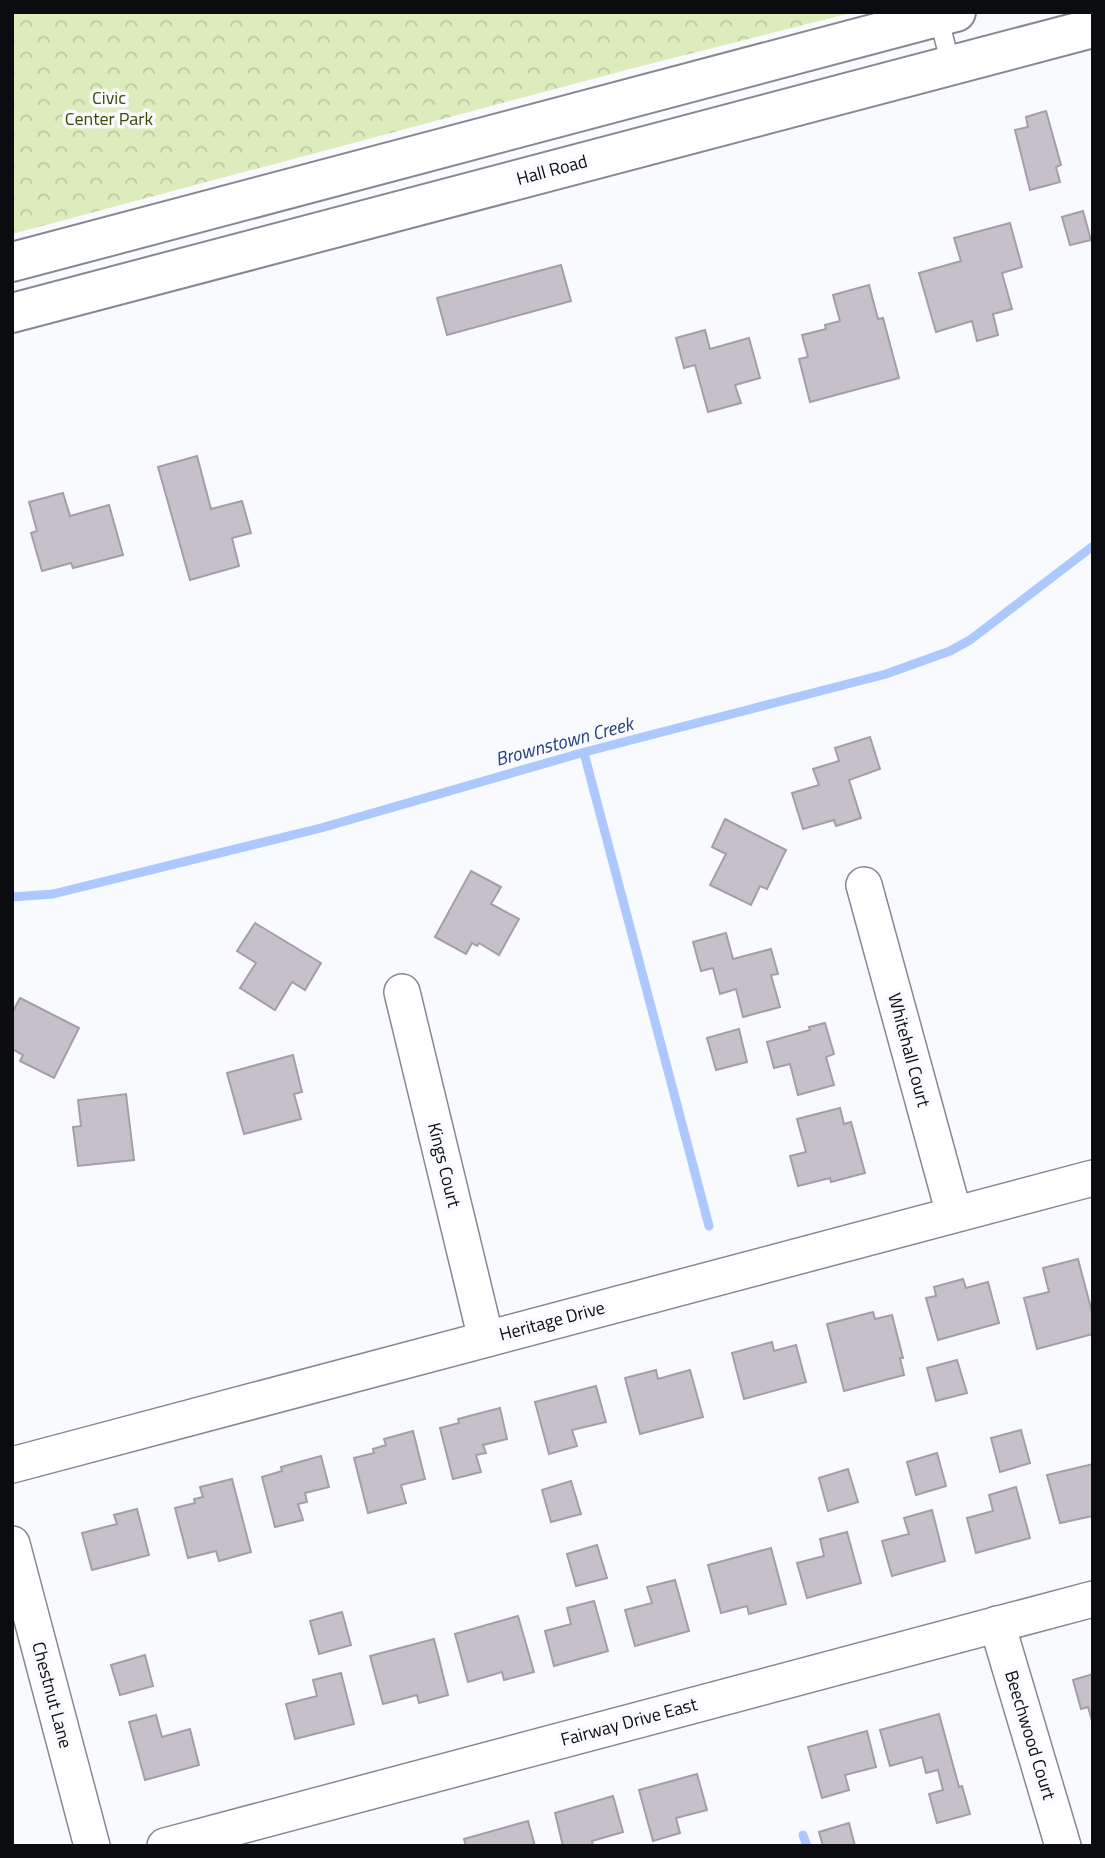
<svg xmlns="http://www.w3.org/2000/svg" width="1105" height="1858" viewBox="0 0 1105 1858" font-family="'Titillium Web',sans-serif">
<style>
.park{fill:url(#park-crowns)}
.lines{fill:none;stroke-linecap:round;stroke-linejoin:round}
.stream{stroke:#adc8fd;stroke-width:9}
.building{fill:#c6c0c9;stroke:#a49ea7;stroke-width:2}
.service-casing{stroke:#858992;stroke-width:21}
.minor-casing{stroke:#858992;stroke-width:38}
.tertiary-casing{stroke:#858992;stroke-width:42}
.service{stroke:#fff;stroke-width:18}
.minor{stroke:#fff;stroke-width:35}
.tertiary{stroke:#fff;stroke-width:38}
.labels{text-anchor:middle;stroke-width:7;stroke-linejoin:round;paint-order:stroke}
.park-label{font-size:18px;fill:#3b4a06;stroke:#f8fafe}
.street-label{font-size:18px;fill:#0b0c0f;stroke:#f8fafe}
.water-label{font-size:19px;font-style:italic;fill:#254280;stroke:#f8fafe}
</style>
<defs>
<pattern id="park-crowns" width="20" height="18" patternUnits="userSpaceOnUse" patternTransform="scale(1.75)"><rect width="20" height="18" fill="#ddecbd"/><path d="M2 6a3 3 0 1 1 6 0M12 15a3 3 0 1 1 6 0" fill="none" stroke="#bcc9a1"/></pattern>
</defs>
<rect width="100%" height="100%" fill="#f8fafe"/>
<path class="park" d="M12,12h843l-225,57 -618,165z"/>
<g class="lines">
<g class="stream">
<path d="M584,753l125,473"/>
<path d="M12,897l41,-3 268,-66 260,-75 305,-79 64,-23 20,-11 123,-94"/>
<path d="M803,1835l4,11"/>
</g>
</g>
<g class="building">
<path d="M1046,111l15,54 -5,2 4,15 -30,8 -15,-60 13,-3 -2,-10z"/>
<path d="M1083,211l8,29 -21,5 -8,-28z"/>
<path d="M1010,223l12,44 -20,6 10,36 -19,5 5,21 -21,6 -5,-20 -36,11 -17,-59 42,-12 -7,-23z"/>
<path d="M561,265l10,36 -124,34 -10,-37z"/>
<path d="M869,285l9,34 5,-1 16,60 -89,24 -11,-43 9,-2 -6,-22 24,-6 -1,-4 15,-4 -7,-26z"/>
<path d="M705,330l5,19 39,-11 11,40 -25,7 6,18 -33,9 -13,-47 -11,3 -8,-30z"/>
<path d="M197,456l14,53 31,-8 9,32 -19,5 7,28 -49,14 -32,-113z"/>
<path d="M63,493l7,23 39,-11 14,50 -50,13 -2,-5 -29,8 -11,-38 6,-2 -8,-29z"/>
<path d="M870,737l10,32 -31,11 12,38 -25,8 -2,-6 -31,9 -11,-36 27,-8 -6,-16 26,-8 -4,-13z"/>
<path d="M725,819l61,31 -19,39 -7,-3 -9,19 -41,-20 16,-31 -14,-7z"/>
<path d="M471,871l30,16 -10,17 28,15 -20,36 -20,-12 -2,3 -5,-3 -6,11 -31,-17z"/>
<path d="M255,923l66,40 -16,27 -13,-8 -17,28 -35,-22 16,-25 -19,-12z"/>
<path d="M726,933l7,26 38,-10 7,25 -7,1 9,32 -37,10 -7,-28 -16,5 -7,-26 -12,3 -8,-29z"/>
<path d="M20,998l59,30 -25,50 -34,-17 3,-6 -11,-6v-36z"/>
<path d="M825,1023l9,31 -8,3 8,28 -36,10 -8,-31 -16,4 -7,-26 43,-12 -1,-3z"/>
<path d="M739,1029l8,33 -31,8 -9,-32z"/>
<path d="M293,1055l9,37 -8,2 7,25 -57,15 -17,-61z"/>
<path d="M126,1094l8,66 -56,6 -5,-39 8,-1 -3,-26z"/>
<path d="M840,1108l4,16 7,-2 14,51 -34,9 -1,-4 -32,8 -8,-30 16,-4 -9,-33z"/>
<path d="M1078,1259l15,57v18l-56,15 -13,-51 25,-6 -6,-24z"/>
<path d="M963,1279l3,9 22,-6 11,41 -61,17 -12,-42 10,-2 -2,-9z"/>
<path d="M873,1312l2,7 17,-4 11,43h-3l4,17 -60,16 -17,-67z"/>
<path d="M772,1342l2,9 22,-6 10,37 -62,17 -12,-46z"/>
<path d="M957,1360l10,33 -31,8 -9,-33z"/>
<path d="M656,1370l2,9 32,-9 13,47 -63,17 -15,-56z"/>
<path d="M596,1386l10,36 -34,8 5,16 -28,8 -14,-52z"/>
<path d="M500,1408l7,31 -24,6 3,8 -10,2 5,17 -28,7 -13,-51 19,-5 -1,-4z"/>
<path d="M1021,1430l9,33 -30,9 -9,-34z"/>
<path d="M413,1431l12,48 -24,6 5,18 -38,10 -14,-55 20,-5 -1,-4 13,-4 -2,-6z"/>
<path d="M937,1453l9,33 -30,9 -9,-33z"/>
<path d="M321,1456l8,31 -24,6 2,9 -9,2 5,16 -28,7 -13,-50 20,-6 -1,-4z"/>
<path d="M1093,1464v52l-33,7 -13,-48z"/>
<path d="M848,1469l10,33 -30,9 -9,-33z"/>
<path d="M232,1479l19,73 -32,9 -3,-10 -28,7 -13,-50 20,-5 -1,-4 9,-2 -3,-10z"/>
<path d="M571,1481l10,33 -30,8 -9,-32z"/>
<path d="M1016,1487l14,51 -54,15 -9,-35 26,-7 -4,-16z"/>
<path d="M137,1509l12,46 -57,15 -10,-37 35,-9 -3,-9z"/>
<path d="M932,1510l13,51 -53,15 -10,-35 27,-7 -5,-16z"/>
<path d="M847,1532l14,51 -54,15 -10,-35 27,-7 -4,-17z"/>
<path d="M597,1545l10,33 -31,8 -9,-32z"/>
<path d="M771,1548l15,56 -37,10 -2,-8 -26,7 -13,-48z"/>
<path d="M675,1580l14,51 -54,15 -10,-36 27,-7 -5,-16z"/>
<path d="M594,1601l14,50 -54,15 -9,-35 26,-7 -4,-16z"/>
<path d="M342,1612l9,33 -32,9 -9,-33z"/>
<path d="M518,1616l16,56 -30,8 -2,-8 -34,10 -13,-48z"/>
<path d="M434,1639l14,56 -29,8 -2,-8 -34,9 -13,-48z"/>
<path d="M145,1655l8,31 -33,9 -9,-30z"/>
<path d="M341,1673l13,51 -59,15 -9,-35 31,-8 -4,-16z"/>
<path d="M1093,1674v50l-5,-17 -7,2 -8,-29z"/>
<path d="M939,1714l20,73 3,-1 8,28 -33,9 -8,-29 14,-4 -5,-20 -12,3 -4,-16 -32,9 -10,-36z"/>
<path d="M156,1715l6,22 28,-8 9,36 -54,15 -16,-58z"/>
<path d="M867,1731l9,36 -31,8 4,15 -27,8 -14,-51z"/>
<path d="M697,1774l10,36 -31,8 4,15 -27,8 -14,-51z"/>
<path d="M613,1796l10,36 -31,9 1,5h-30l-8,-33z"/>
<path d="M528,1821l7,25h-69l-2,-7z"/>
<path d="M849,1823l6,23h-32l-4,-14z"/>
</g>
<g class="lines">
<g class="service-casing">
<path id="service" d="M937,12l14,53"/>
</g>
<g class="minor-casing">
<g id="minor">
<path d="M864,885l90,329"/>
<path d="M402,992l84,347"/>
<path d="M12,1465l1081,-287"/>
<path d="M12,1544l80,302"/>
<path d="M997,1624l66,222"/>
<path d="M165,1846l928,-247"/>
</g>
</g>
<g class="tertiary-casing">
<g id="tertiary">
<path d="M12,262l944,-250"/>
<path d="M12,313l1081,-285"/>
</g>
</g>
<use href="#service" class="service"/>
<use href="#minor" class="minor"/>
<use href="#tertiary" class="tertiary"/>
</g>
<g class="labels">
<g class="park-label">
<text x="109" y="104">Civic<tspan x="109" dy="21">Center Park</tspan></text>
</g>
<g class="street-label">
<text transform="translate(552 170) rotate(-15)" y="6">Hall Road</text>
<text transform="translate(909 1050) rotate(75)" y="6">Whitehall Court</text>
<text transform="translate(444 1165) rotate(76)" y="6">Kings Court</text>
<text transform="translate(552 1321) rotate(-15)" y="6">Heritage Drive</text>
<text transform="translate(52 1695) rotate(75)" y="6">Chestnut Lane</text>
<text transform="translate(629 1722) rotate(-15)" y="6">Fairway Drive East</text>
<text transform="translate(1030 1735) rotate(73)" y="6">Beechwood Court</text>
</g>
<g class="water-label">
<text transform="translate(564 741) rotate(-15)" y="7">Brownstown Creek</text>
</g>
</g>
<rect width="1105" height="1858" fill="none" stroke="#0b0c0f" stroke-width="28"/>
</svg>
